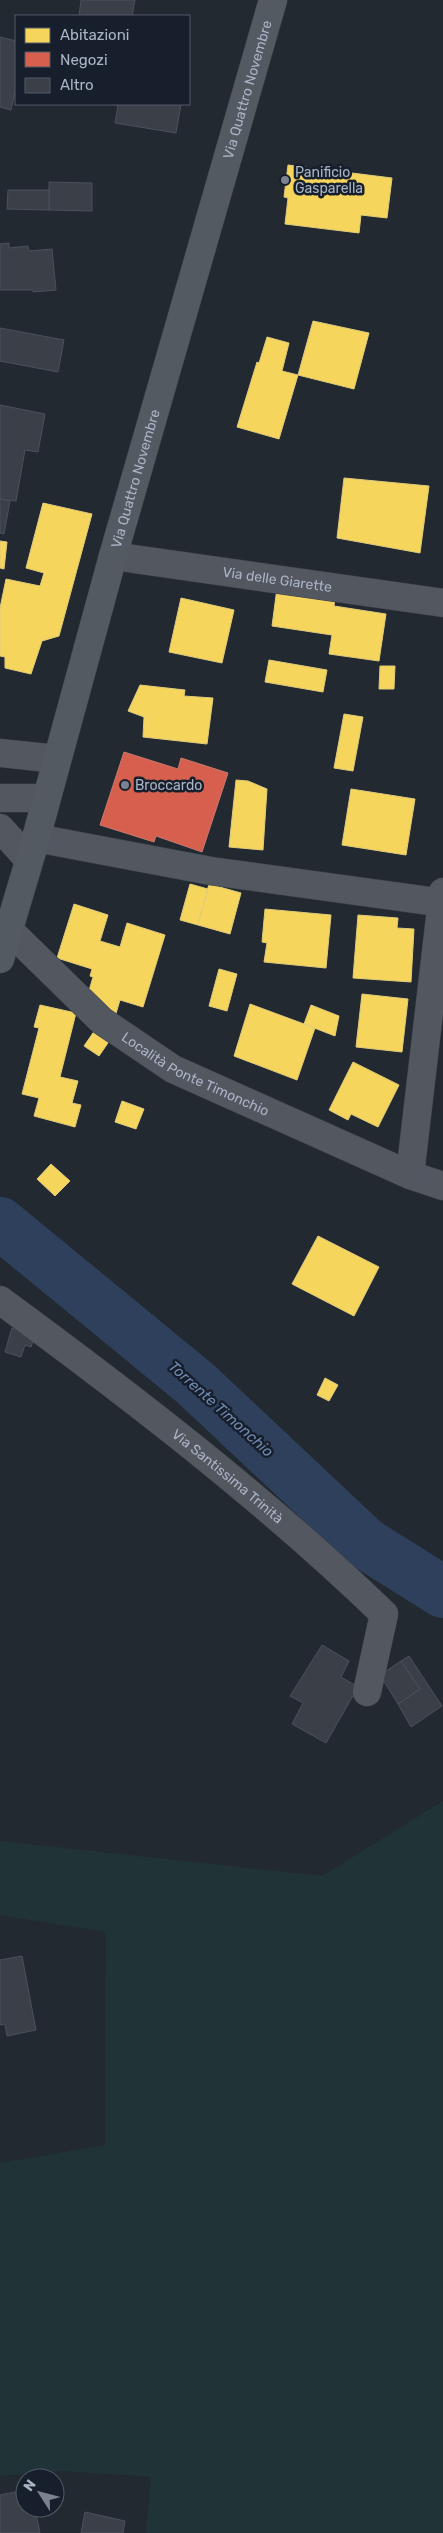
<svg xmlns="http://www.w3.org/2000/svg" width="443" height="2533" viewBox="0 0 443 2533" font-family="Rubik,sans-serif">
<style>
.green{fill:#203337}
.homes{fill:#f6d55c;stroke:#dfcb7c}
.shops{fill:#d6604d;stroke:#c97971}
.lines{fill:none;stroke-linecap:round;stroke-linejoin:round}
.river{stroke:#2e405c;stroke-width:52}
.building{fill:#3b4048;stroke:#4a515a}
.minor-casing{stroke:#3f434a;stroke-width:29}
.major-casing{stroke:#40464e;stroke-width:29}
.minor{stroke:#525760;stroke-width:28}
.major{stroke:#545a62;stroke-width:28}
.poi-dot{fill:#7b8391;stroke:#171f2c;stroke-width:2}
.labels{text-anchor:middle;stroke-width:5;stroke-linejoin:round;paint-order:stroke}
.street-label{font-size:14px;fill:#aab4c5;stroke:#171f2c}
.poi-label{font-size:14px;fill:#aab4c5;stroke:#171f2c;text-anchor:start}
.water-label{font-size:15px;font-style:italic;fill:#708ab0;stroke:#171f2c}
</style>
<rect width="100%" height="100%" fill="#232931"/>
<path class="green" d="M443,1801v732h-297l5,-56 -88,-6 -63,5v-313l105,-18 1,-213 -106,-17v-74l322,35z"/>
<g class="homes">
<path d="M288,165l104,13 -5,40 -26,-3 -2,18 -74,-9 3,-26 -4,-1z"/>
<path d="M313,321l56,12 -15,56 -56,-14z"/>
<path d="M267,337l22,6 -7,28 16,4 -19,64 -42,-12 20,-65 2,1z"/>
<path d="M344,478l85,8 -9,67 -83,-15z"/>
<path d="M43,503l49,11 -33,122 -17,5 -11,33 -26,-6v-11l-5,-1v-48l6,-29 34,7 4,-13 -18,-5z"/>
<path d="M0,541l7,1 -3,27 -4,-1z"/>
<path d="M277,588l58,9 -1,9 52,8 -7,47 -50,-7 3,-19 -60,-9z"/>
<path d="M181,598l53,12 -12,53 -53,-11z"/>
<path d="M269,660l58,10 -4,22 -58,-10z"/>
<path d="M380,666h15l-1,23h-15z"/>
<path d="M140,685l45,5 -1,6 29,2 -6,46 -64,-7 1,-20 -16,-6z"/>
<path d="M344,714l19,3 -10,54 -19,-3z"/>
<path d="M236,780l12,1 19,8 -4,61 -34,-3z"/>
<path d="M351,789l64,10 -9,56 -64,-10z"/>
<path d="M190,884l18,5 -10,36 -18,-5z"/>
<path d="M209,884l32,9 -11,41 -32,-9z"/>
<path d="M74,904l34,11 -8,26 20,6 7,-24 38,12 -22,72 -23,-7 -5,17 -27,-23 5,-17 -3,-1 2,-7 -35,-11z"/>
<path d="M265,909l66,6 -5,53 -62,-6 3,-19 -5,-1z"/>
<path d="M358,915l40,3 -1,10 17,1 -3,53 -58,-4z"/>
<path d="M219,969l18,5 -10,37 -18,-5z"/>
<path d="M362,994l46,5 -6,53 -46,-5z"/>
<path d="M250,1004l65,24 -18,52 -63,-24z"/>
<path d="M40,1005l36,8 -16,64 18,4 -6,22 9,2 -6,22 -41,-11 5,-18 -17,-4 17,-66 -5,-1z"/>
<path d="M311,1005l28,11 -4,20 -31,-12z"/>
<path d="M95,1030l15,10 -11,16 -15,-10z"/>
<path d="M353,1062l46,23 -21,42 -27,-13 -3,6 -19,-10z"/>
<path d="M122,1101l22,8 -8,20 -21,-7z"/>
<path d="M51,1164l19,17 -15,15 -18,-17z"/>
<path d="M318,1236l61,31 -25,49 -62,-32z"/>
<path d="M325,1378l13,7 -9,16 -12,-6z"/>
</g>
<path class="shops" d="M124,752l54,17 3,-11 47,15 -26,79 -46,-16 -2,6 -54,-17z"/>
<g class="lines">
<path class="river" d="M0,1223l196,161 169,159 78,49"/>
</g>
<g class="building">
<path d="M81,0h54l-3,16h-53z"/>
<path d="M0,37l16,4v47l-5,22 -11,-3z"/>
<path d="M114,104h67l-5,29 -61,-10 3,-17z"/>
<path d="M49,182l43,1v28l-43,-1z"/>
<path d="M8,190h41v20l-42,-1z"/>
<path d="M9,243v5l19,-2 1,5 23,-2 4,41 -23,2v-2h-33v-46z"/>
<path d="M0,328l64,12 -6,32 -58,-11z"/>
<path d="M0,405l45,9 -7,38 -13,-2 -9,51 -16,-2z"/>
<path d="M0,499l10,2 -6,33 -4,-1z"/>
<path d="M12,1328l23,7 -4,12 -6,-2 -4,12 -16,-5z"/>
<path d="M322,1645l27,16 -8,16 17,10 -32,56 -34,-19 11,-21 -13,-7z"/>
<path d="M409,1656l33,50 -31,21 -13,-23 22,-15 -19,-28z"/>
<path d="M401,1661l19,28 -22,15 -18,-29z"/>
<path d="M22,1956l14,74 -29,6 -2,-12 -5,1v-65z"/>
<path d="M25,2490v18h10l5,25h-40v-38z"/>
<path d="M85,2512l40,9 -2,12h-42z"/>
</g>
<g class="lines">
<g class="minor-casing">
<g id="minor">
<path id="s1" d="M113,556l330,47"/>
<path d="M0,753l57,6"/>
<path d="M0,798h46"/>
<path d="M0,828l29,32"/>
<path d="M36,838l175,33 232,32"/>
<path id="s2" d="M9,930l93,91 71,48 237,106 33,11"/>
<path d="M410,1175l33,-283"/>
<path id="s3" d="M0,1300c132,97 266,200 384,314l-17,78"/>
</g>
</g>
<g class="major-casing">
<g id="major">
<path id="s4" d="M0,959l36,-121 77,-282 160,-556"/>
</g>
</g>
<use href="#minor" class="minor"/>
<use href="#major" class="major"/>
</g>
<g class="poi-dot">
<circle cx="285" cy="180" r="5"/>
<circle cx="125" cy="785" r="5"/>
</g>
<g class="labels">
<g class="street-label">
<text dy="5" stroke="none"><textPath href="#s4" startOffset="904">Via Quattro Novembre</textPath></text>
<text dy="5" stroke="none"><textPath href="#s4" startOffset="499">Via Quattro Novembre</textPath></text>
<text dy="5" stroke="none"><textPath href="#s1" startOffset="166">Via delle Giarette</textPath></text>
<text dy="5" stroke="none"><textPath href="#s2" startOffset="238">Località Ponte Timonchio</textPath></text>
<text dy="5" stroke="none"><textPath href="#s3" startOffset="288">Via Santissima Trinità</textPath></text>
</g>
<g class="poi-label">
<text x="295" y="177">Panificio<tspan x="295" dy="16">Gasparella</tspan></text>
<text x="135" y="790">Broccardo</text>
</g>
<g class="water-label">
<text transform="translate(221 1409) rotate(42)" y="5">Torrente Timonchio</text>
</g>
</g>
<rect x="15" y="15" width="175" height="90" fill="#171f2c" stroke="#525b69"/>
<rect x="25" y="28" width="25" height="15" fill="#f6d55c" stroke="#525b69"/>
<text x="60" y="40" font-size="15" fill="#aab4c5">Abitazioni</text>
<rect x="25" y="52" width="25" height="15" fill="#d6604d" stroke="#525b69"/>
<text x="60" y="65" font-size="15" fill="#aab4c5">Negozi</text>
<rect x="25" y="78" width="25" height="15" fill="#3b4048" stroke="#525b69"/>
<text x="60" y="90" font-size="15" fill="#aab4c5">Altro</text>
<g transform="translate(40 2493) rotate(306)"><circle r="24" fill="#171f2c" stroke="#525b69"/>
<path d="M0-4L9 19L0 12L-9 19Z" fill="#7b8391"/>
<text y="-8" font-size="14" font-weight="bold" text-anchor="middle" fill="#aab4c5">N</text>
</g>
</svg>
